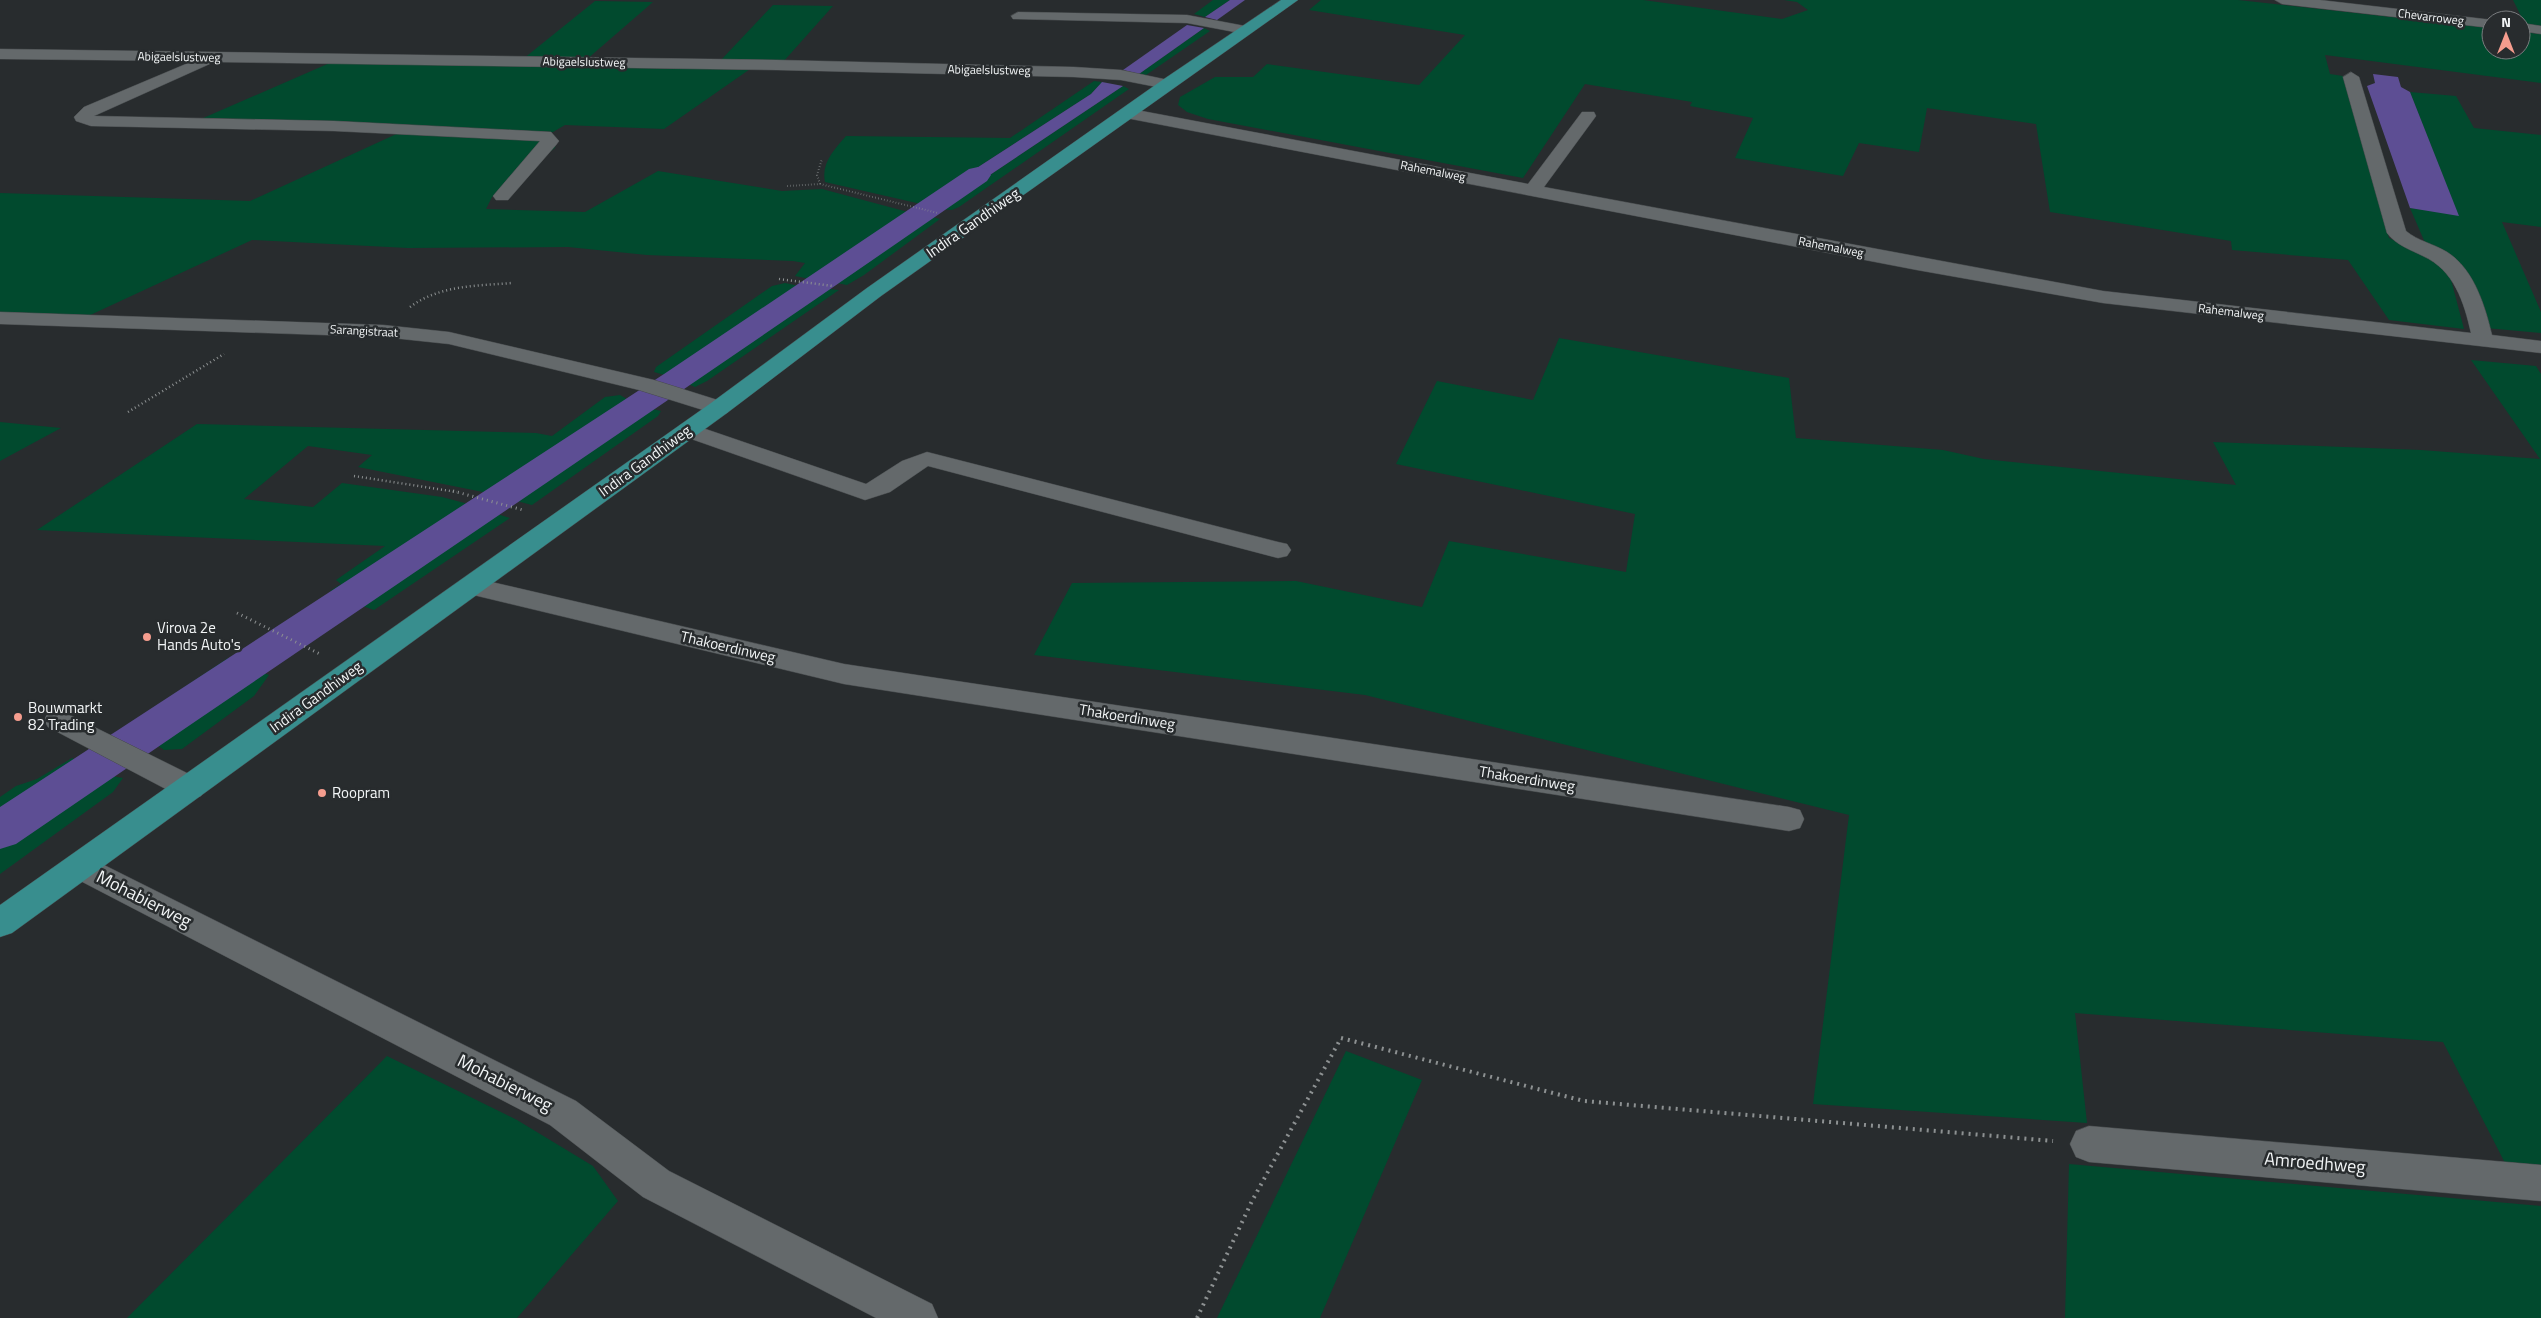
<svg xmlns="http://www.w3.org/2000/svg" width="2541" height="1318" viewBox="0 0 2541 1318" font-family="'Titillium Web',sans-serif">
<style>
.green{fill:#014a2e}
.water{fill:#5d4e94}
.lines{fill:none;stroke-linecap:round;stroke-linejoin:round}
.canal{fill:#5d4e94;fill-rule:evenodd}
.minor-casing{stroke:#464a4c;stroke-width:1}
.major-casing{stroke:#464a4c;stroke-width:1}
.path-far3{stroke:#8d9192;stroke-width:2;stroke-dasharray:0.5 2.5;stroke-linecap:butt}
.path-far2{stroke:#8d9192;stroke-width:2.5;stroke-dasharray:1 3;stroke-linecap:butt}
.path-far1{stroke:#8d9192;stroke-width:3;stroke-dasharray:1 4;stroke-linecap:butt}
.path{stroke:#8d9192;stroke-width:4;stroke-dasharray:2 5;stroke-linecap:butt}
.minor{fill:#64696b;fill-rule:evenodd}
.major{fill:#388e8e;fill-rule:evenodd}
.poi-dot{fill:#f59d8e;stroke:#282c2e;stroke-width:2}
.labels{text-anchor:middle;stroke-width:5;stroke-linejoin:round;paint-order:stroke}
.far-street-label{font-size:12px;fill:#f2f5f6;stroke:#282c2e}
.street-label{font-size:15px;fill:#f2f5f6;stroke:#282c2e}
.poi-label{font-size:15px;fill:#f2f5f6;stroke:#282c2e;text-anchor:start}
.near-street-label{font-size:18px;fill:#f2f5f6;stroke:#282c2e}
</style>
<rect width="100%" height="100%" fill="#282c2e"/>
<g class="green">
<path d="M1213,0h17l-25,17 -11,-3z"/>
<path d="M1321,0h322l139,19 26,-9 -11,-8 -13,-2h454l253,28v22h30v-18l20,2v49l-216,-28 5,19 13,2 46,162 45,21 15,13 15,57 -75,-9 -41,-60 -116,-10 -1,-9 -181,-29 -14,-88 -109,-16 -8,44 -60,-9 -16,33 -108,-18 18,-40 -63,-12 2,-4 -107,-18 -62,94 -315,-59 -21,-7 -9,-7 2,-8 35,-20h38l14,-13 152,21 46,-50 -156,-25z"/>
<path d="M2513,0h28v26l-16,-2z"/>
<path d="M595,1l58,1 -67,58 -63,-1z"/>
<path d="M773,5l60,1 -50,56 -63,-1z"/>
<path d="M1204,28l6,3 -64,44 -7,-1z"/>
<path d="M332,62l421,5 -89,62 -99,-4 -12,7 -359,-10z"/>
<path d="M1094,81l8,1 -11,12 -170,110 -96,-22c-4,-19 9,-32 21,-46l164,2z"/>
<path d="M1123,86l6,3 -170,118 -7,3 -13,-1z"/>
<path d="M2410,92l46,4 18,32 67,7v92l-39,-5 39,90v21l-55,-5 -60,-83 -16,-37 48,7z"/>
<path d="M403,131l135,6 18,5 -1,6 -63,49 -6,12 99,3 73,-41 124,20 40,-2 86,23 -98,67 -15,-3 10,-13 -12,-2 -146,-6 -79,-8 -160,1 -156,-8 -166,77 -86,-3v-121l250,8z"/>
<path d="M928,216l12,3 -76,56 -17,10 -16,-3z"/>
<path d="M785,283l19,4 -63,37 -70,53 -17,-5 2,-5 116,-81z"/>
<path d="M820,288l19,2 -132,91 -12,6 -12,-5z"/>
<path d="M1559,338l230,40 7,60 147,12 41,9 252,26 -23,-43 208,8 119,9 -69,-99 65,6 5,8v792l-36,-3 -62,-121 -368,-29 12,110 -274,-19 36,-289 -484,-120 -331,-40 38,-72 224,-2 126,26 27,-66 177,31 9,-58 -239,-50 41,-83 96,19z"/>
<path d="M620,395l12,7 -139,92 -135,-27 14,-12 -64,-9 -64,53 69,8 29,-24 100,14 30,8 -9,3 -123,87 -10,-4 11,-7 -5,-4 49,-34 -348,-16 160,-106 339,9 16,3 53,-39z"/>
<path d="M645,407l16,4 -3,5 -126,89 -23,-6z"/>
<path d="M0,422l61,6 -61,33z"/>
<path d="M487,511l23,7 -136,92 -23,-8z"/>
<path d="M228,658l41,17 -15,21 -72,53 -18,1 -11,-8 95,-65 -21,-11 -94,64 -7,-4z"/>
<path d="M72,758l11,5 -83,54v-20l16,-11 21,-7z"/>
<path d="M106,775l17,3 -10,14 -113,82v-27z"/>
<path d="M1346,1051l76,29 -102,238h-103z"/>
<path d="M387,1056l130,64 76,46 25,35 -101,117h-390z"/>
<path d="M2069,1164l472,42v112h-476z"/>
</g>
<g class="water">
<path d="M1230,0h15l-28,20 -12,-3z"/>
<path d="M1187,25l17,3 -65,46 -16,-4z"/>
<path d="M2373,74l25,3 3,10 9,5 49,124 -49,-8 -43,-122 8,-3z"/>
<path d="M1102,82l21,4 -184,123 -18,-5 170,-110z"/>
<path d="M908,212l20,4 -97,66 -21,-3z"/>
<path d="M804,287l16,1 -137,94 -12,-5 70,-53z"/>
<path d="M632,402l13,5 -136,92 -16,-5z"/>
<path d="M472,505l15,6 -136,91 -11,-7 123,-87z"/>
<path d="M227,666l21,11 -95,65 -20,-12z"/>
<path d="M83,763l23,12 -106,72v-30z"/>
</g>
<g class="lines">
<path class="canal" d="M978,167l9,2 4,6 -4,6c-322,223 -647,441 -971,663l-16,5v-42l664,-433 305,-205z"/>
<g class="minor-casing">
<g id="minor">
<path d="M2275,0h45l173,20h-2v8l-209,-24z"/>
<path d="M1018,12l169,3 58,11 7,4 -7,4 -58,-11 -174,-4 -2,-3z"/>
<path d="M2521,23l20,3v8l-20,-3z"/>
<path d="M0,49l777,11 297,7 47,3 52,11 2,3 -8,5 -46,-9 -47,-3 -297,-7 -563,-8 -120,54 240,5 217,11 8,9 -3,4 -48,55h-12l-3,-4 47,-55 -206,-10 -243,-5 -15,-5 -2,-4 10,-10 109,-46 -193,-2z"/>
<path d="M2351,72l8,5 47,154c12,10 28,13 41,21 27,17 38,54 45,83l49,6v12l-438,-50 -186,-33 -791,-152 -8,-5 8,-5 402,76 54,-72h12l2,4 -52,71 559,104 368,42c-7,-31 -17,-63 -48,-77 -12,-6 -27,-11 -36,-23l-44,-156z"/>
<path d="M0,312l383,13 66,7 205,48 73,23 3,5 -3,5 -8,2 -80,-25 -190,-46 -66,-7 -383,-13z"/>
<path d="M688,423l178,61 36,-23 25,-9 351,90 9,2 4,6 -4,6 -9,2 -350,-92 -38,26 -25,8 -185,-65 -3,-5 3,-5z"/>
<path d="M470,577l374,87 945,143 11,3 4,9 -4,9 -11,3 -945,-147 -383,-92 -4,-6 4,-6z"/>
<path d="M58,709l143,71 4,8 -4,8 -11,4 -11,-4 -131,-69 -4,-7 4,-7z"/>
<path d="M80,853l496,248 93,70 263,133 6,14h-62l-233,-121 -93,-72 -481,-250 -5,-9 5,-9z"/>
<path d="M2089,1126l452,39v36l-452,-39 -13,-5 -6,-13 6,-13z"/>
</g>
</g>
<g class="major-casing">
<path id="major" d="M1281,0h17l-417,296 -154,117 -715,520 -12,4v-32l711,-502 156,-115 294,-207z"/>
</g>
<g class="path-far3">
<path d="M820,184l-3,-9 5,-16"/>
<path d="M787,186l33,-2 118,29"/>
</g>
<g class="path-far2">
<path d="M779,279l54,7"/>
<path d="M410,307c30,-22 66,-21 102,-24"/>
<path d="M128,412l96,-58"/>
<path d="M354,476l103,16"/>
</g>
<g class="path-far1">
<path d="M453,491l70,19"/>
<path d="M237,613l83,41"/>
</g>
<path class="path" d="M1197,1318l55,-117 89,-163 243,63 469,40"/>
<use href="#minor" class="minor"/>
<use href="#major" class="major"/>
</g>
<g class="poi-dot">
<circle cx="147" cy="637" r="5"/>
<circle cx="18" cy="717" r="5"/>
<circle cx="322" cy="793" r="5"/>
</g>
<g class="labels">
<g class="far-street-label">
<text transform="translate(2431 17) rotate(7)" y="4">Chevarroweg</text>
<text transform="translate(179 57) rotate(1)" y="4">Abigaelslustweg</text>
<text transform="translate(584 62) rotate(1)" y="4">Abigaelslustweg</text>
<text transform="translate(989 70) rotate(1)" y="4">Abigaelslustweg</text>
<text transform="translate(1433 171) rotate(11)" y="4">Rahemalweg</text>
<text transform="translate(1831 247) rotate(11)" y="4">Rahemalweg</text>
<text transform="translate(2231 312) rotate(7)" y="4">Rahemalweg</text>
<text transform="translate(364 331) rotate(3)" y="4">Sarangistraat</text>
</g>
<g class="street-label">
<text transform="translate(973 223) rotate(-35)" y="5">Indira Gandhiweg</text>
<text transform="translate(645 461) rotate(-36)" y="5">Indira Gandhiweg</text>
<text transform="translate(728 647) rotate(13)" y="5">Thakoerdinweg</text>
<text transform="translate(316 697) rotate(-36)" y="5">Indira Gandhiweg</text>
<text transform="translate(1127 717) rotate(9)" y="5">Thakoerdinweg</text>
<text transform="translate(1527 779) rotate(9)" y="5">Thakoerdinweg</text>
</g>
<g class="poi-label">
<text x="157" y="633">Virova 2e<tspan x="157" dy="17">Hands Auto's</tspan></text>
<text x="28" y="713">Bouwmarkt<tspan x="28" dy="17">82 Trading</tspan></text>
<text x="332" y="798">Roopram</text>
</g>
<g class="near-street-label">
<text transform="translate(144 899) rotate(27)" y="6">Mohabierweg</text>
<text transform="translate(505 1083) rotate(27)" y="6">Mohabierweg</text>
<text transform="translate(2315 1163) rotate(5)" y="6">Amroedhweg</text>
</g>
</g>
<g transform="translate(2506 35)"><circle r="24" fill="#282c2e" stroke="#797c7e"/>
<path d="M0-4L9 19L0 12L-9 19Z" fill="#f59d8e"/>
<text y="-8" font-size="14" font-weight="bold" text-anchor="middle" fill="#f2f5f6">N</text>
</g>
</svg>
